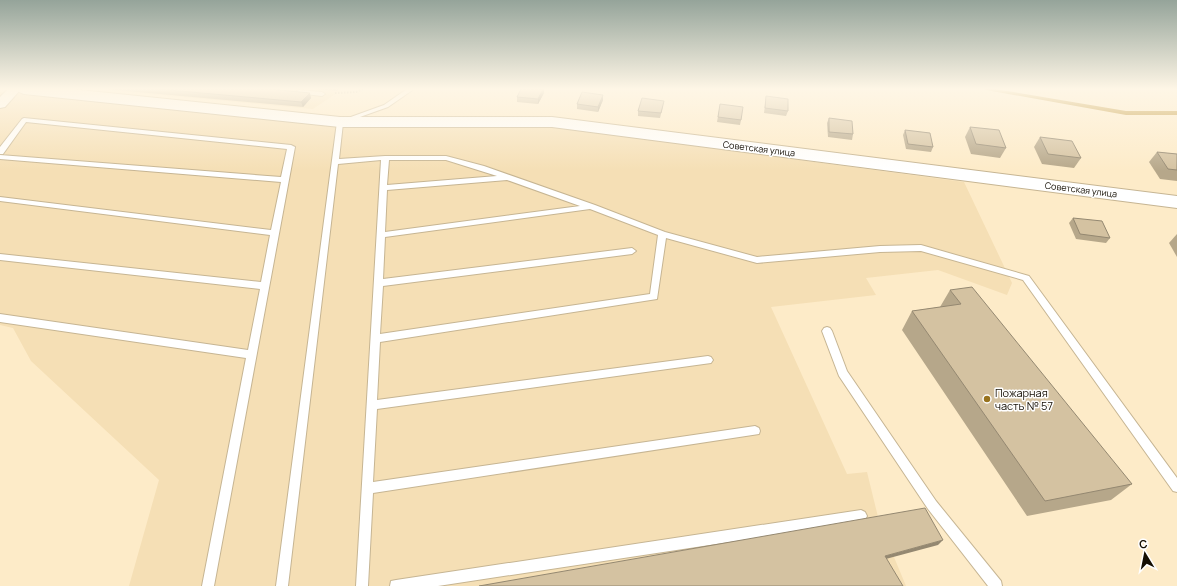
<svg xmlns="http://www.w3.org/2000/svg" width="1177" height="586" viewBox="0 0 1177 586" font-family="Manrope,sans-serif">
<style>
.built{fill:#f5dfb5}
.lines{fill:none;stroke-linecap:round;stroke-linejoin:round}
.stream{fill:#b88b26;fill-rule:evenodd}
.lane-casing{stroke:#c6b593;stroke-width:2}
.street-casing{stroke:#c6b593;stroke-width:2}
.secondary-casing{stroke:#c6b593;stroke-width:2}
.path{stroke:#a4977d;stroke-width:2;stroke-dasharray:1.5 1.5;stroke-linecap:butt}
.lane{fill:#fff;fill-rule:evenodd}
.street{fill:#fff;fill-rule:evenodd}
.secondary{fill:#fff;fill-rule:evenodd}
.wall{fill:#b6a78a}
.shaded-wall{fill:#948871}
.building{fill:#d4c2a1;stroke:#948871}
.poi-dot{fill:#98731e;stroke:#fff;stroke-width:1.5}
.labels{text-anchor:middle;stroke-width:3;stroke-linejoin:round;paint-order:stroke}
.far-street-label{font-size:9px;fill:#140e03;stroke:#fff}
.poi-label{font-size:11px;fill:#140e03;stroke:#fff;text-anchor:start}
</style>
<rect width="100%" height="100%" fill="#fdebc8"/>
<g class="built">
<path d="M93,89h250l-30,20z"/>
<path d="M0,92l312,29 241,6 411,55 48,101 -5,12 -69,-25 -72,8 10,17 -105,12 76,167 20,-2 12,49 27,65h-777l30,-106 -128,-119 -18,-33 -13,-3z"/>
</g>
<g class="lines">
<path class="stream" d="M984,89h11l131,22h51v4h-51l-140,-25z"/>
<g class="lane-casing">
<g id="lane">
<path d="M407,89h7l-26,18 -45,16 -4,36 46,-3h61l38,10 111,39 70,27 92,25 123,-11 41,-1 108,31 148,202v14l-4,-1 -150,-211 -102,-29 -41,1 -123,11 -91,-25 -9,61 -277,43 -3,58 331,-44 3,1 2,3 -2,3 -334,46 -4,73 382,-56 4,2 1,3 -1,3 -386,59 -5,93h-12l25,-426 -43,4 -50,422h-12l61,-464 47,-17zM389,160h57l51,16 -110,9zM507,180l73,26 -195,26 2,-42zM590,209l68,26 -8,59 -270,40 3,-48 249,-32 4,-3 -4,-3 -249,31 2,-42z"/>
<path d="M299,90l23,2 3,2 -3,2 -25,-3v-2z"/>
<path d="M24,118l267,27 4,2 -81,439h-12l44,-228 -246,-36v-8l248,36 12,-61 -260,-29v-6l261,28 9,-47 -270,-34v-4l271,33 10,-48 -281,-23v-4l281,22 6,-28 -261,-27 -23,32h-3v-7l22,-28z"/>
<path d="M827,327l3,1 2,3 15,40 89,130 65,80 1,5h-14l-60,-77 -89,-133 -17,-45 2,-3z"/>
<path d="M861,510l4,2 2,4 -2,4 -4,2 -423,64h-48l1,-5 5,-1z"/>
</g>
</g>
<g class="street-casing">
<path id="street" d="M8,89h13l-16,18 -5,1v-11z"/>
</g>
<g class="secondary-casing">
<path id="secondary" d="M16,89h54l270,28h212l625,79v12l-625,-81h-212l-316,-33 -5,-2z"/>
</g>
<path class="path" d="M335,93l21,-1 7,-3"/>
<use href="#lane" class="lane"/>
<use href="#street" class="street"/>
<use href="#secondary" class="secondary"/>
</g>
<g class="wall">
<path d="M105,89h165l41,9 -8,9z"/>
<path d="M311,89h28l-2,2z"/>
<path d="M544,93l-6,11 -21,-2v-5z"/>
<path d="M603,95v5l-5,12 -21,-3v-5z"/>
<path d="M766,96l22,15 -2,5 -22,-3z"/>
<path d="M720,104l21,16 -1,5 -23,-3z"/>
<path d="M663,106l-3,12 -22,-2v-5z"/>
<path d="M829,118l24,16 -1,6 -24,-3 -1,-14z"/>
<path d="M970,127l36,21 -6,10 -29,-4 -6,-17z"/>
<path d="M905,130l28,17 -2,5 -25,-3 -3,-14z"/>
<path d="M1040,137l41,21 -7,10 -32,-4 -8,-17z"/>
<path d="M1157,152l20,2v27l-17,-2 -11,-17z"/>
<path d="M1073,218l37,20 -4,5 -30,-4 -7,-16z"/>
<path d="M1177,234v23l-8,-14z"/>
<path d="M950,290l182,194 -21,16 -84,16 -125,-186 10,-19 28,-4z"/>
</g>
<g class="shaded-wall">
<path d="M543,89h1v4l-6,11v-5z"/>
<path d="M310,93l1,5 -8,9 -2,-5z"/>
<path d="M603,95v5l-5,12v-5z"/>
<path d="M943,540l-5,5 -56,15 3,-4z"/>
</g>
<g class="building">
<path d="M158,89h112l40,4 -9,9z"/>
<path d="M521,89h22l-5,10 -21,-2z"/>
<path d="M582,92l21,3 -5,12 -21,-3z"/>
<path d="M766,96l22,3v12l-23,-3z"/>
<path d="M642,98l22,3 -3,12 -23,-2z"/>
<path d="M720,104l23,3 -2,13 -23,-3z"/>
<path d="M829,118l23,3 1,13 -24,-2z"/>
<path d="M970,127l29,3 7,18 -30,-4z"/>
<path d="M905,130l25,3 3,14 -25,-3z"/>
<path d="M1040,137l32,4 9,17 -33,-4z"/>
<path d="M1157,152l20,2v16l-9,-1z"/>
<path d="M1073,218l29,3 8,17 -30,-4z"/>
<path d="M972,287l160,197 -87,17 -133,-190 49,-7 -11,-14z"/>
<path d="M925,508l18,32 -58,16 18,30h-424z"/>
</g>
<linearGradient id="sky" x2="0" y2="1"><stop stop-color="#95a49a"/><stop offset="0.52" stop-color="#fef6e6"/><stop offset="1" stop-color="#fef6e6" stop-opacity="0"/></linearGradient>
<rect width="1177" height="171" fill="url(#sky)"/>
<circle class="poi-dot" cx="987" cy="399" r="4"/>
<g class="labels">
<g class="far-street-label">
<text transform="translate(759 149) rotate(7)" y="3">Советская улица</text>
<text transform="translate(1081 190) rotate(7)" y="3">Советская улица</text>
</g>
<g class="poi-label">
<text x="995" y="397">Пожарная<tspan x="995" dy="13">часть № 57</tspan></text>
</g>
</g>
<g transform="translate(1145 554) rotate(350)" stroke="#ffffff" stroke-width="3" paint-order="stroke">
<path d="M0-3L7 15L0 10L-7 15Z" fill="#140e03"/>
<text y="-6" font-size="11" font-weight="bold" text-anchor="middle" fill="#140e03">С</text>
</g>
</svg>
